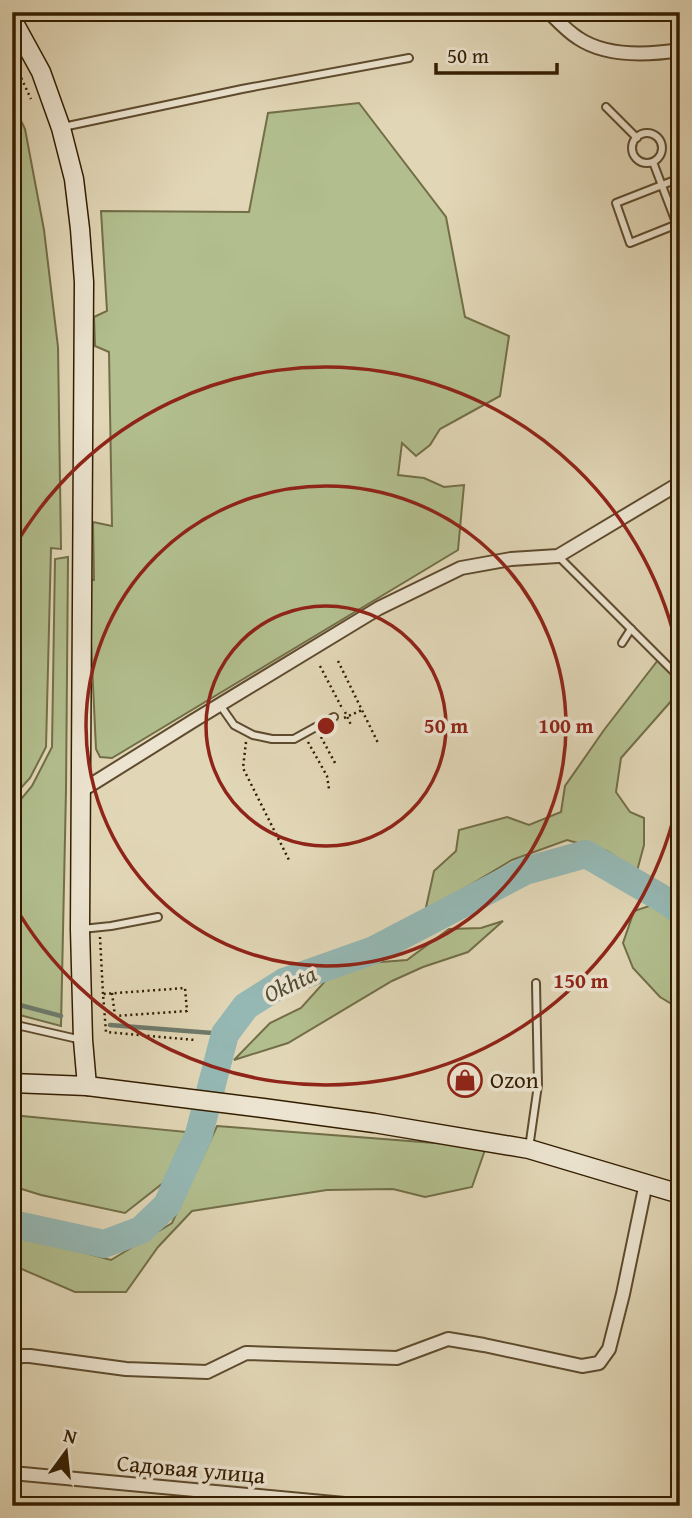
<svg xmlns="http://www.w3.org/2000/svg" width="692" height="1518" viewBox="0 0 692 1518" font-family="'Gentium Book Plus',serif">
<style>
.green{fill:#b2be8e;stroke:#726e47;stroke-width:2}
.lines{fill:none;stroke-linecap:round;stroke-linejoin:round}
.stream{stroke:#6e7a6c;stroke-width:4.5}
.river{stroke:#95b8b4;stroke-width:28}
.lane-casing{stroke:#5e4b2e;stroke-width:10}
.street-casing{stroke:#5e4b2e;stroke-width:16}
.secondary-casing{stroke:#331d00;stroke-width:21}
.path{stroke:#331d00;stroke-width:2.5;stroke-dasharray:2 3.5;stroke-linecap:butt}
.lane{stroke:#ece4d0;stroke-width:6}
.street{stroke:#ece4d0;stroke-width:12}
.secondary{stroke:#ece4d0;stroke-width:18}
.path-bridge{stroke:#331d00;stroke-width:2.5;stroke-dasharray:2 3.5;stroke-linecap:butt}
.ring{fill:none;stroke:#8f2418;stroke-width:3.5}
.labels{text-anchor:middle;stroke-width:7;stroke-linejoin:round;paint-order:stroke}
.poi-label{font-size:23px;fill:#331d00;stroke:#ece4d0;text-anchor:start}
.street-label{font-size:23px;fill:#331d00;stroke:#ece4d0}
.water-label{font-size:24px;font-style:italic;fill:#504c36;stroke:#ece4d0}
.centre{fill:#8f2418;stroke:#ece4d0;stroke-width:3.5}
.ring-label{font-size:21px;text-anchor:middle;font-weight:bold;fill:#8f2418;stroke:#ece4d0;stroke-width:7;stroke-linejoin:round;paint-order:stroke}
</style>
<rect width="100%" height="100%" fill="#e1d6b6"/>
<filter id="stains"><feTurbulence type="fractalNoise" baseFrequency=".00286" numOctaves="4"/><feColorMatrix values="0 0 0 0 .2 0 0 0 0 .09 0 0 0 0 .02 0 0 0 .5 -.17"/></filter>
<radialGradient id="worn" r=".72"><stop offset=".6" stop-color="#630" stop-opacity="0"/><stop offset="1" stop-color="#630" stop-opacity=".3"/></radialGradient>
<g class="green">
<path d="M12,102l13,27 19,101 14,117 3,202 -10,-1 -5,199 -16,31 -18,20z"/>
<path d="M359,103l87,114 19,100 44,19 -9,60 -60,33 -10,16 -14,11 -14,-13 -4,32 26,3 20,9 20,-2 -6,65 -346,208 -12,-1 -4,-8 -8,-170 6,1 -1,-58 19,4 -3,-174 -14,-6 -1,-29 13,-6 -6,-100 148,1 19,-99z"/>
<path d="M68,557l-2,233 -5,236 -49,-13v-203l20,-24 20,-39 3,-188z"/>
<path d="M658,660l22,23v8l-59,67 -5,34 14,20 14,6v27l-7,26 -30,-20 -40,-11 -55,20 -87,52 9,-41 22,-20 3,-21 48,-13 22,8 32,-13 4,-26 39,-56z"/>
<path d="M655,904l25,20v85l-20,-12 -27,-29 -10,-25 11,-32z"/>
<path d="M503,921l-35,31 -45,15 -31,14 -104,62 -54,17 36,-37 31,-15 26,-29 41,-16 39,-3 42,-31 32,-1z"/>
<path d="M12,1115l175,17 -24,51 -38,30 -84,-18 -29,-9z"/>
<path d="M217,1126l269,21 -14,40 -47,10 -32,-8 -66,1 -135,21 -34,36 -32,45h-51l-58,-25 -5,-5v-29l99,27 61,-37z"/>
</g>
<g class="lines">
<g class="stream">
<path d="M12,1003l49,13"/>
<path d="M110,1025l115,9"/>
</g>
<path class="river" d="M12,1224l92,20 37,-14 26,-25 32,-71 26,-100 21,-28 38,-24 90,-32 151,-79 61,-17 84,49 10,8"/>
<g class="lane-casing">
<g id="lane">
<path d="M606,107l31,31"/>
<path d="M63,127l179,-38 167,-31"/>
<circle cx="647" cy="148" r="15"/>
<path d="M653,162l27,71"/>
<path d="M680,178l-64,25 14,40 50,-20"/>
<path d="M558,556l121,121"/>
<path d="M622,643l9,-14"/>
<path d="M220,705l14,20 19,10 19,4h22l40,-22"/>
<path d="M82,929l29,-3 47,-9"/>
<path d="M12,1024l70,16"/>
<path d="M529,1148l9,-63 -2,-102"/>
</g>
</g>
<g class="street-casing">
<g id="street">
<path d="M549,12c9,9 18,19 29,26 28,19 70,17 102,12"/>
<path d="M81,791l112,-70 186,-113 82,-40 50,-9 47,-3 122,-73"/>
<path d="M12,1361l9,-5h9l96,13 81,3 39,-19 151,5 51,-19 36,6 98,21 17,-3 10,-14 14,-55 23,-111"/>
<path d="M12,1473l354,33"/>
</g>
</g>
<g class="secondary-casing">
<g id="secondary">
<path d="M12,19l29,53 20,56 13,51 6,50 4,53 -4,647 3,111 4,46"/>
<path d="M12,1083l75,3 176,22 111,15 155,26 151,45"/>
</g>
</g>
<g class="path">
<path d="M12,58l19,41"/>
<path d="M338,661l41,84"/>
<path d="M320,666l23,44"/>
<path d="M344,718l18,-8"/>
<path d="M321,737l14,26"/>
<path d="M246,742l-3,26 46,92"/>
<path d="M308,742l19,34 2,13"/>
<path d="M100,937l3,57"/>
<path d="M112,993l3,23 72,-5 -2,-23 -82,6 3,38 89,8"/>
</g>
<use href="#lane" class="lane"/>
<use href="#street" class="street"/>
<use href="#secondary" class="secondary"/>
<path class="path-bridge" d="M345,712l6,13"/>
</g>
<g class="ring">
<circle cx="326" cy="726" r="120"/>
<circle cx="326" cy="726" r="240"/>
<path d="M679 795A360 360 0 0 1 13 903M13 549A360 360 0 0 1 679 657"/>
</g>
<defs>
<g id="shop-ring" transform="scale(1.75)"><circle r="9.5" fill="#ece4d0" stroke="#8f2418" stroke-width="1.5"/><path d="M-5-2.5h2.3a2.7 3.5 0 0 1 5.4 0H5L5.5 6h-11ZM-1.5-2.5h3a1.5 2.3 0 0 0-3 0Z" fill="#8f2418"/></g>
</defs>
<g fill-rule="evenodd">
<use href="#shop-ring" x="465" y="1080"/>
</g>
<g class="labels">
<g class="poi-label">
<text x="490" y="1088">Ozon</text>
</g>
<g class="street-label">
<text transform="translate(191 1469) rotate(5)" y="8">Садовая улица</text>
</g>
<g class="water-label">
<text transform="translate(290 984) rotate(-25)" y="8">Okhta</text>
</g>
</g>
<circle cx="326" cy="726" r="10" class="centre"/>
<g class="ring-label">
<text x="446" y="733">50 m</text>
<text x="566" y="733">100 m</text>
<text x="581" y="988">150 m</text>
</g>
<rect width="692" height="1518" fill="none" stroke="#e1d6b6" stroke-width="42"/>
<rect x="14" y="14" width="664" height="1490" fill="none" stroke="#331d00" stroke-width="3.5"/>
<rect x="21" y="21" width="650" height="1476" fill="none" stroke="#331d00" stroke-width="2"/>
<g transform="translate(66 1452) rotate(15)" stroke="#ece4d0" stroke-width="5" paint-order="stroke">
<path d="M0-5L12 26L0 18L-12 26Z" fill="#331d00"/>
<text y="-10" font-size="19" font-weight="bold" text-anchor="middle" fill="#331d00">N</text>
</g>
<path d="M436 63v10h121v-10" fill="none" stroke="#331d00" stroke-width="3.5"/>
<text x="447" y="63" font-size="21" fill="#331d00" stroke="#ece4d0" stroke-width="5" paint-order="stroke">50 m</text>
<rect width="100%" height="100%" filter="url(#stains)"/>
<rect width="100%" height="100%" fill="url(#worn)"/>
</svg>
